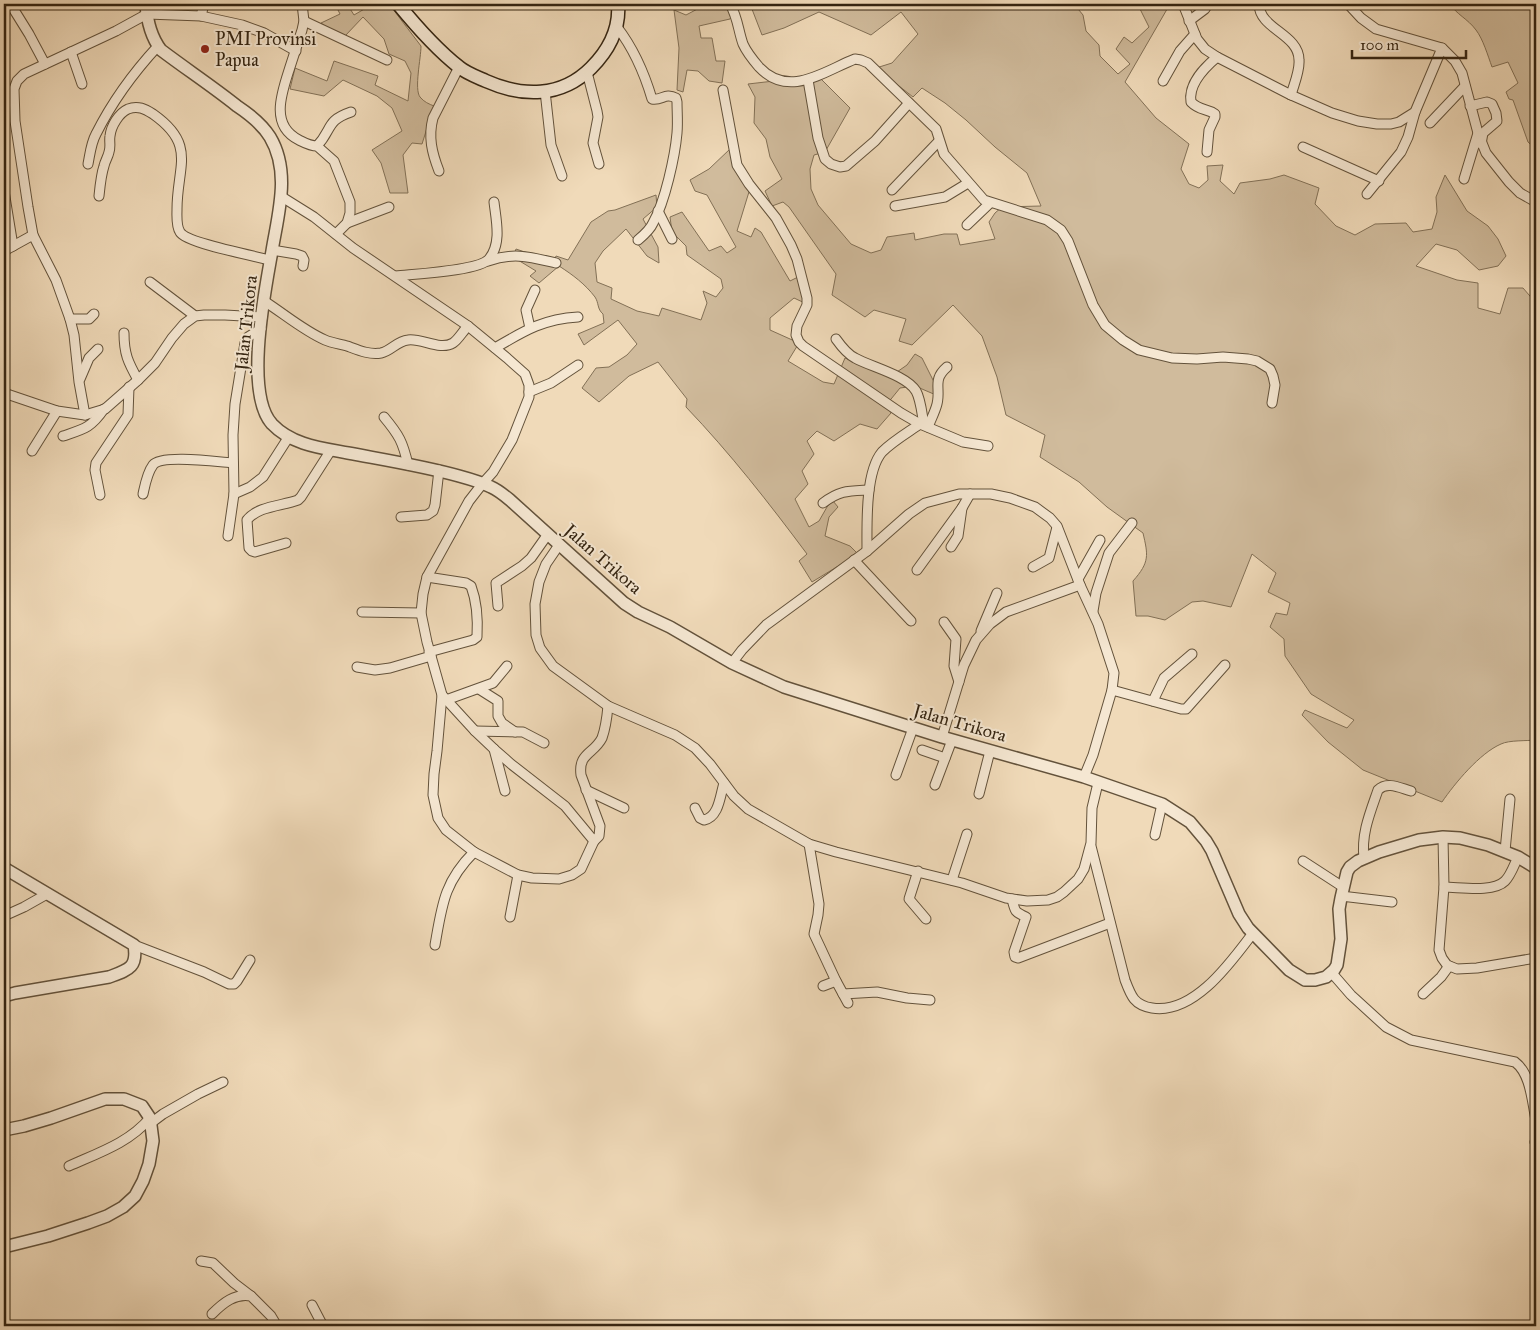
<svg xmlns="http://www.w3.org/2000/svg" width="1540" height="1330" viewBox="0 0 1540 1330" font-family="'IM FELL Great Primer',serif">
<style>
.green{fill:#d0bb9c;stroke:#827056}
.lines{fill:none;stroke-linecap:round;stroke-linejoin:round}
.minor-casing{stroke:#63523b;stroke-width:11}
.tertiary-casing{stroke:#63523b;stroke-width:14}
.secondary-casing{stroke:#342411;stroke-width:15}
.minor{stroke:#f5e7d2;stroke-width:9}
.tertiary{stroke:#f5e7d2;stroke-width:11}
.secondary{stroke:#f5e7d2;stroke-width:12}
.poi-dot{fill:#8f2418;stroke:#f5e7d2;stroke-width:2}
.labels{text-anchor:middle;stroke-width:4;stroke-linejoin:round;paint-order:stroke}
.poi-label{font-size:18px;fill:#342411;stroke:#f5e7d2;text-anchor:start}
.street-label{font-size:18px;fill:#342411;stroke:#f5e7d2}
</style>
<rect width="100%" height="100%" fill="#f0dab9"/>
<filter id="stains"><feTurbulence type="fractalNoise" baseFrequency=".004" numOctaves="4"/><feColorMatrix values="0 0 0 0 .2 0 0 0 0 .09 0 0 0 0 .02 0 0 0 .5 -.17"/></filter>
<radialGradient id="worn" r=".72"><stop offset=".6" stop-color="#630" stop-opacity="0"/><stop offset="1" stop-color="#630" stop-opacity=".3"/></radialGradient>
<g class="green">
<path d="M335,4h12l7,11 19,-11h16l32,42c0,12 -7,43 -1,51 4,5 9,7 14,9l-12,38 -10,-1 -9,12 5,38h-18l-9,-30 -9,-13 30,-19 -10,-23 -15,-12 -34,-16 -19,16 -34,-7 5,-21 32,13 7,-20 44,15 -3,9 33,16 3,-28 -6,-12 -16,-7 -5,-15 -21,-22 -18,19 -19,-9 -5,-4 19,-9z"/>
<path d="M707,4h29v2l-6,13 -31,7 2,12h11l4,23h9l-3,22 -13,-2 -11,-10 -11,-1 -4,22 -6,-2 2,-42 -5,-38 12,5z"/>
<path d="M750,4h324l9,11 3,16 13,14 1,11 18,18 12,-10 -14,-15 8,-12 8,6 17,-16 -9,-18 -13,-5h43l-45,78 31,36 33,26 -8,25 8,15 10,4 9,-8 -1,-14 16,-1 -3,16 14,13 6,-11 30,-4 14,-4 35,13 -4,16 21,22 19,9 20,-11 31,-1 7,9 19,-3 5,-17 -1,-15 9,-22 22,36 21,15 10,13 8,17 -8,10 -19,4 -22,-20 -21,-6 -20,22 41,14 21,3v25l22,6 8,-26h15l13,15v437c-9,1 -27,0 -35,4 -21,9 -46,39 -59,58l-79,-32 -35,-28 -26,-27 3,-5 42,18 7,-8 -43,-26 -26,-38 -1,-17 -14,-12 6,-14 11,2 3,-12 -22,-11 8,-19 -24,-19 -21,53 -28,-6 -11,1 -27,18 -17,-4h-12l-3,-35c17,-19 15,-26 10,-48l-36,-26 -28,-25 -39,-25 5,-22 -39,-20 -9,-38 -15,-41 -29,-31 -41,40 -13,-4 7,-22 -32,-9 -9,7 -33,-22 4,-21 -47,-67 -6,-5 -11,4 -7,-15 17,-12 -12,-22 -4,-18 -12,-16 1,-26 -7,-13 70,-8 32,32 -25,44 -11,3 -4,14 1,20 7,16 33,39 20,9 10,-3 6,-13 27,-4 1,7 29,-6h13l3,11 35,-6 -6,-17 6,-9 7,-6 39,-1 -14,-33 -32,-26 -29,-27 -21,-17 -23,-15 -9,9 -37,-29 16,-5 26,-29 -17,-22 -30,23 -52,-23 -35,16 -22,7z"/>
<path d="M1450,4h86v145l-8,-7 -15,-42 -4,-1 -3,-7 12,-9 -10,-21 -16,5c-4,-11 -9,-28 -16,-37 -8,-11 -20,-16 -26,-26z"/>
<path d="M730,149l6,3 9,19 7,11 -15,49 14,6 4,-9 6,4 29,49 12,-6 7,30 -15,-7 -24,20v12l29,13 -11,18 35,21 11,2 11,-26 49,16 13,-9 8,-11 7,4 12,24 2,13 -21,-9 -15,2 -13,16 4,9 -14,16 -17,-5 -26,17 -17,-10 -10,10 7,13 -12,17 6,13 -13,15 14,28 10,-6 8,-14 6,-6 5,6 -9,10 -4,19 25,10 8,8 -46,28 -13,-21 8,-7c-38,-51 -77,-101 -121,-147l1,-8 -29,-37 -29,14 -30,26 -17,-14 14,-20 13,-1 18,-12 10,-11 -19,-24 -34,25 -6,-11 26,-11 -1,-9c-6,-5 -4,-11 -8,-17 -10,-13 -22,-22 -36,-31l-20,17 -9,-7 6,-5 -23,-14 3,-8 38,13 2,-6 12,4 23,-38 17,-11 7,-1 41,-15 1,12 -14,12 15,28 1,16 -12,-7 -21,-27 -23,22 -8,12 2,19 15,6 -1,11 26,12 22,5 3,-8 39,12 6,-17 -4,-12 13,6 7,-9 -2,-9 -34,-24 -1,-9 -14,-14 -2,-15 12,-5 27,39 12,-5 6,7 9,-6 -29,-52 -12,-4 -5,-11 19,-11z"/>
</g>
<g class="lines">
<g class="minor-casing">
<g id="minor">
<path d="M302,4l2,17 -2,9c-4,12 -8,25 -12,37 -8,25 -21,58 9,73 6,3 11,6 18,6l17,15 16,41v11l-3,10 -11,11"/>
<path d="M730,4c8,14 8,26 13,40 4,9 10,16 16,23 30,32 65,4 96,-8l6,1 7,3 68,66 8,25 40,46 63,20 14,10 7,11 25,64 12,20 18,15 16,10 33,8 25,1 26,-2 25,2 9,2 13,8 3,7 2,9 -3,18"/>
<path d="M1183,4l14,35 8,10 12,8 74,38 41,18 26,8 19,3h14l8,-2 16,-10 27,-64 -66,-19 -15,-11 -13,-14"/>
<path d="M1259,4c0,25 40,30 40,56 1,11 -5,24 -8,35"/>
<path d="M11,5l18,29 16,30"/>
<path d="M201,16l3,-12"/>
<path d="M304,21l83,39"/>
<path d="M1189,21l16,-12 3,-5"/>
<path d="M617,27c17,22 27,45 35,72 10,2 13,-7 24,-1l1,4c0,10 1,20 0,31 -2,23 -12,69 -24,90 -3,7 -9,12 -15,17"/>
<path d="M1442,48l13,13 7,12 16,60 8,20 23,29 11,11 16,9"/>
<path d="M71,52l11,32"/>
<path d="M587,72l10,39 1,6 -5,26 6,21"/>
<path d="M808,80l10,58 7,21 6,5 9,3 6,-1 29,-25 34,-38"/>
<path d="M1163,81l17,-30 15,-17"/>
<path d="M723,90l14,75 12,19 27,34 15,27 6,14 10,39v7l-10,21 -1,9 3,7 4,4 98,67 19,11 43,18 25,4"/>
<path d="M545,91l6,54 11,31"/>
<path d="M1470,106l17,-4 5,2 4,9 1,8 -14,12 -2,11"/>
<path d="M1430,123l35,-37"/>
<path d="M317,146c16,-17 8,-25 34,-34"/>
<path d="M1303,147l76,34"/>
<path d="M1207,152l2,-22 6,-13v-3c-9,-6 -15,-3 -24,-12 -3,-18 13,-34 26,-45"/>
<path d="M88,164c2,-10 3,-21 8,-30 16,-32 38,-62 62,-88"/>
<path d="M439,171c-7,-18 -11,-34 -6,-53l26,-51"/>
<path d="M1464,179l14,-46"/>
<path d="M892,190l47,-49"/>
<path d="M4,191l9,55"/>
<path d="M1367,194l34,-42 7,-15 7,-25"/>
<path d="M99,196c1,-10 2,-21 5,-30 1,-5 4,-9 5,-14 2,-6 0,-11 1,-16 1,-10 9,-23 18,-27 10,-4 17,0 25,5 44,31 24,52 24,95 0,7 -1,17 3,23 6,11 75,24 90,28"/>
<path d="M282,197l32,20 39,31 115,78 39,32 18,16 4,11v12l-17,43 -19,32 -10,11 -14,18 -42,76 -4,17 -2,19 6,29 15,53 -5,56 -3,23 -1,21 5,23 8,12 28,22 44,23 14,3 27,1 13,-4 9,-6 13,-28 5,-5 1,-10 -19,-51c-3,-22 13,-21 21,-37 4,-11 5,-21 6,-32"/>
<path d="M895,206l50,-9 23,-14"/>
<path d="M658,211l14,28"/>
<path d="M347,223l42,-16"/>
<path d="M967,225l23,-22"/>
<path d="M272,250l24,4 6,2 2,4 -1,6"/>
<path d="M4,251l29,-16"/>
<path d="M488,261c26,-9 42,-4 68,2"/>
<path d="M396,276c18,-2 83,-5 93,-17 13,-16 7,-39 5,-57"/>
<path d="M150,282l45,34"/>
<path d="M264,301c19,12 40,30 61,39 7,3 15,4 22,6 11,4 22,9 34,7 10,-2 16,-12 27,-13 14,-2 32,11 45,3 5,-3 10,-12 15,-17"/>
<path d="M70,319h19l5,-5"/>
<path d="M530,328l-4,-18 9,-20"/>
<path d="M124,333c0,21 4,29 14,47"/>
<path d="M836,339c5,7 11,15 19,19 16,9 51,17 61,33 5,9 6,24 8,34"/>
<path d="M495,348c29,-17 48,-29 83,-31"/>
<path d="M80,379l9,-21 9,-9"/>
<path d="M529,392l22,-9 27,-18"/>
<path d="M4,393l53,18 28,4 20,-6 33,-29 17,-17 17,-25 12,-14 11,-8 9,-1h21l37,2"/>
<path d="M85,415l-6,-33 -5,-47 -4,-16 -14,-39 -23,-45 -5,-28 -13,-86 -1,-32 3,-8 7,-7 92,-43 31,-17 54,2 41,9 22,8 32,18"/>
<path d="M384,417c15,18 19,25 24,48"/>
<path d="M928,427c3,-8 7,-15 9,-23 4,-16 -5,-24 10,-37"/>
<path d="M63,436c21,-7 28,-8 41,-27"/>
<path d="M32,451l25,-40"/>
<path d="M143,494c2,-9 4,-21 10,-29 8,-11 66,-3 80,-2"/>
<path d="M234,494l16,-7 13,-10 25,-39"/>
<path d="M100,495l-5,-25 1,-7 32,-48 1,-28"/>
<path d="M823,503c17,-13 26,-12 46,-13"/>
<path d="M401,517l26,-2 6,-4 2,-6 4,-35"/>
<path d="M228,536l6,-42 -1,-59 2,-31 10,-61 3,-6 13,-8"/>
<path d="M286,543l-31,9 -3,-1 -3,-3 -2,-28c11,-14 35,-14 51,-20l3,-3 30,-47"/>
<path d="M559,545l-13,19 -7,18 -4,22 1,31 4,13 13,18 55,40 67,29 20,13 15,16 24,32 14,13 61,35 27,8 126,31 44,15 21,3 21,-1 9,-3 7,-5 14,-13 6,-10 7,-26 1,-35 6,-25"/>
<path d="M951,547l7,-11 4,-28"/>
<path d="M867,551c0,-26 -2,-79 15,-99 11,-11 25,-19 38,-28"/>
<path d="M854,560l57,61"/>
<path d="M1033,567l16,-9 8,-31"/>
<path d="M917,570l45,-62 8,-14"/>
<path d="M427,577l39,6 5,3c6,16 7,34 6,51l-4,3 -44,12"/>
<path d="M1078,579l22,-39"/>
<path d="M498,606l-2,-23 26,-17 9,-8 17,-24"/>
<path d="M1093,611l3,-18 13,-40 23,-30"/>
<path d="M362,612l59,1"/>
<path d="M944,622l12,17 -2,27 5,16"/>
<path d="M981,631l16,-38"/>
<path d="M732,663l10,-13 24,-25 101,-74 42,-37 16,-11 34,-9h32l19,4 25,9 15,11 7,8 23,59 18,39 16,49 -2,17 -19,65 -9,22"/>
<path d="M357,667l18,3 15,-2 41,-12"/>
<path d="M479,689l19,12v15l4,7 13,9"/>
<path d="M1112,690l69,19h5l39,-44"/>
<path d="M442,695l33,36 19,18 17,15 54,42 29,35"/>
<path d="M446,700l47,-17 14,-17"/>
<path d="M1153,701l11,-23 28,-24"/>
<path d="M475,731l48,1 21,11"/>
<path d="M942,737l22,-72 12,-25 14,-16 16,-12 74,-27"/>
<path d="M494,749l11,42"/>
<path d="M922,750l23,8"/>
<path d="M896,775l17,-47"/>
<path d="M935,785l17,-45"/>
<path d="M586,790l38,18"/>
<path d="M979,794l11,-43"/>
<path d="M695,808l5,10 4,2c15,-3 16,-24 20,-37"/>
<path d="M1155,835l7,-31"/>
<path d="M1443,837l1,50 -5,63 3,8 5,7 10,4 20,-1 59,-10"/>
<path d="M809,844l10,60 -1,11 -4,19 22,47 12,22"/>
<path d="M1091,846l34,134c6,16 9,25 27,28 42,7 79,-46 101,-75"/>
<path d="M1505,851l5,-52"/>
<path d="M1364,858c-3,-24 6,-45 14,-68 9,-9 22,-2 33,1"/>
<path d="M1303,861l40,26"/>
<path d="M918,871l-9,28 17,20"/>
<path d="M952,880l15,-46"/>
<path d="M1444,887c16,0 49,6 61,-6 6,-6 9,-16 13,-24"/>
<path d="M1341,896l51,6"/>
<path d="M1012,899c3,13 3,13 14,18l-12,35 1,5 3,1 92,-35"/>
<path d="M4,916l20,-9 23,-13"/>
<path d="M510,917l8,-42"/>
<path d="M134,945l70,27 25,12h5l3,-3 13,-21"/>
<path d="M435,945c7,-40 9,-63 39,-93"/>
<path d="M1331,972l20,23 35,32 25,13 104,22c16,12 17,40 21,58"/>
<path d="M823,986l13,-5"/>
<path d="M843,994l34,-2 30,6 23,2"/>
<path d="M1423,994l18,-17 8,-11"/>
<path d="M151,1123l12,-9 35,-20 25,-12"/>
<path d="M1535,1142l1,-4"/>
<path d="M69,1166c29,-13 60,-23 81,-48"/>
<path d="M201,1261l12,2 21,20 17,13"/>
<path d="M312,1305l11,21"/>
<path d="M212,1314c11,-11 23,-21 39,-18l20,20 6,10"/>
</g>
</g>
<g class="tertiary-casing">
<g id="tertiary">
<path d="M146,4c1,16 5,33 15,46 25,19 51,36 76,56 12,8 25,18 33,31 21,35 8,77 2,114 -7,40 -28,142 0,173 20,21 49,24 76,29 37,7 75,13 111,23 11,3 22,6 32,11 7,3 13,8 19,13l114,103 14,9 32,15 62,36 52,24 158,50 142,40 78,27 28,18 16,19 6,10 27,63 9,14 41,42 16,10h10l11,-3 8,-7 3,-5 4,-26 -2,-30 2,-11 6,-26 3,-5 8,-6 21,-9 40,-12 24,-3 17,1 28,7 30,12 18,11"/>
<path d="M4,868l130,77c4,23 -6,25 -25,32l-94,16 -11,3"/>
<path d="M4,1130l20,-4 27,-8 54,-19h19l18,7 8,12 3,23 -4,23 -6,17 -8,15 -12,11 -16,9 -19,7 -40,13 -44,11"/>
</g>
</g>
<g class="secondary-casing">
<path id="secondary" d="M398,4c18,22 38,45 61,63 7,6 18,10 27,14 36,16 75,17 105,-13 18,-18 29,-39 27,-64"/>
</g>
<use href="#minor" class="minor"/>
<use href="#tertiary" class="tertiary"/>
<use href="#secondary" class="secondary"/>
</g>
<circle class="poi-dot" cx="205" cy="49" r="5"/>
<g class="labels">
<g class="poi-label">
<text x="215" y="45">PMI Provinsi<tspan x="215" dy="21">Papua</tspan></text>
</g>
<g class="street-label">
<text transform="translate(246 323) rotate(-84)" y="6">Jalan Trikora</text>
<text transform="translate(603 559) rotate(41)" y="6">Jalan Trikora</text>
<text transform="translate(960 723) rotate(16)" y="6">Jalan Trikora</text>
</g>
</g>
<rect width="1540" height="1330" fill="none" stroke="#f0dab9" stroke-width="20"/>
<rect x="5" y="5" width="1530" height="1320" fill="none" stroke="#342411" stroke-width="2.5"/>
<rect x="10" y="10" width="1520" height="1310" fill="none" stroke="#342411"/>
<path d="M1352 50v8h114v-8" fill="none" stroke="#342411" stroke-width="2.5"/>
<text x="1360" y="50" font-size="15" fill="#342411" stroke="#f5e7d2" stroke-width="4" paint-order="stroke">100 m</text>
<rect width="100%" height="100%" filter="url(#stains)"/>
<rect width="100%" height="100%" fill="url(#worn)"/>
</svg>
